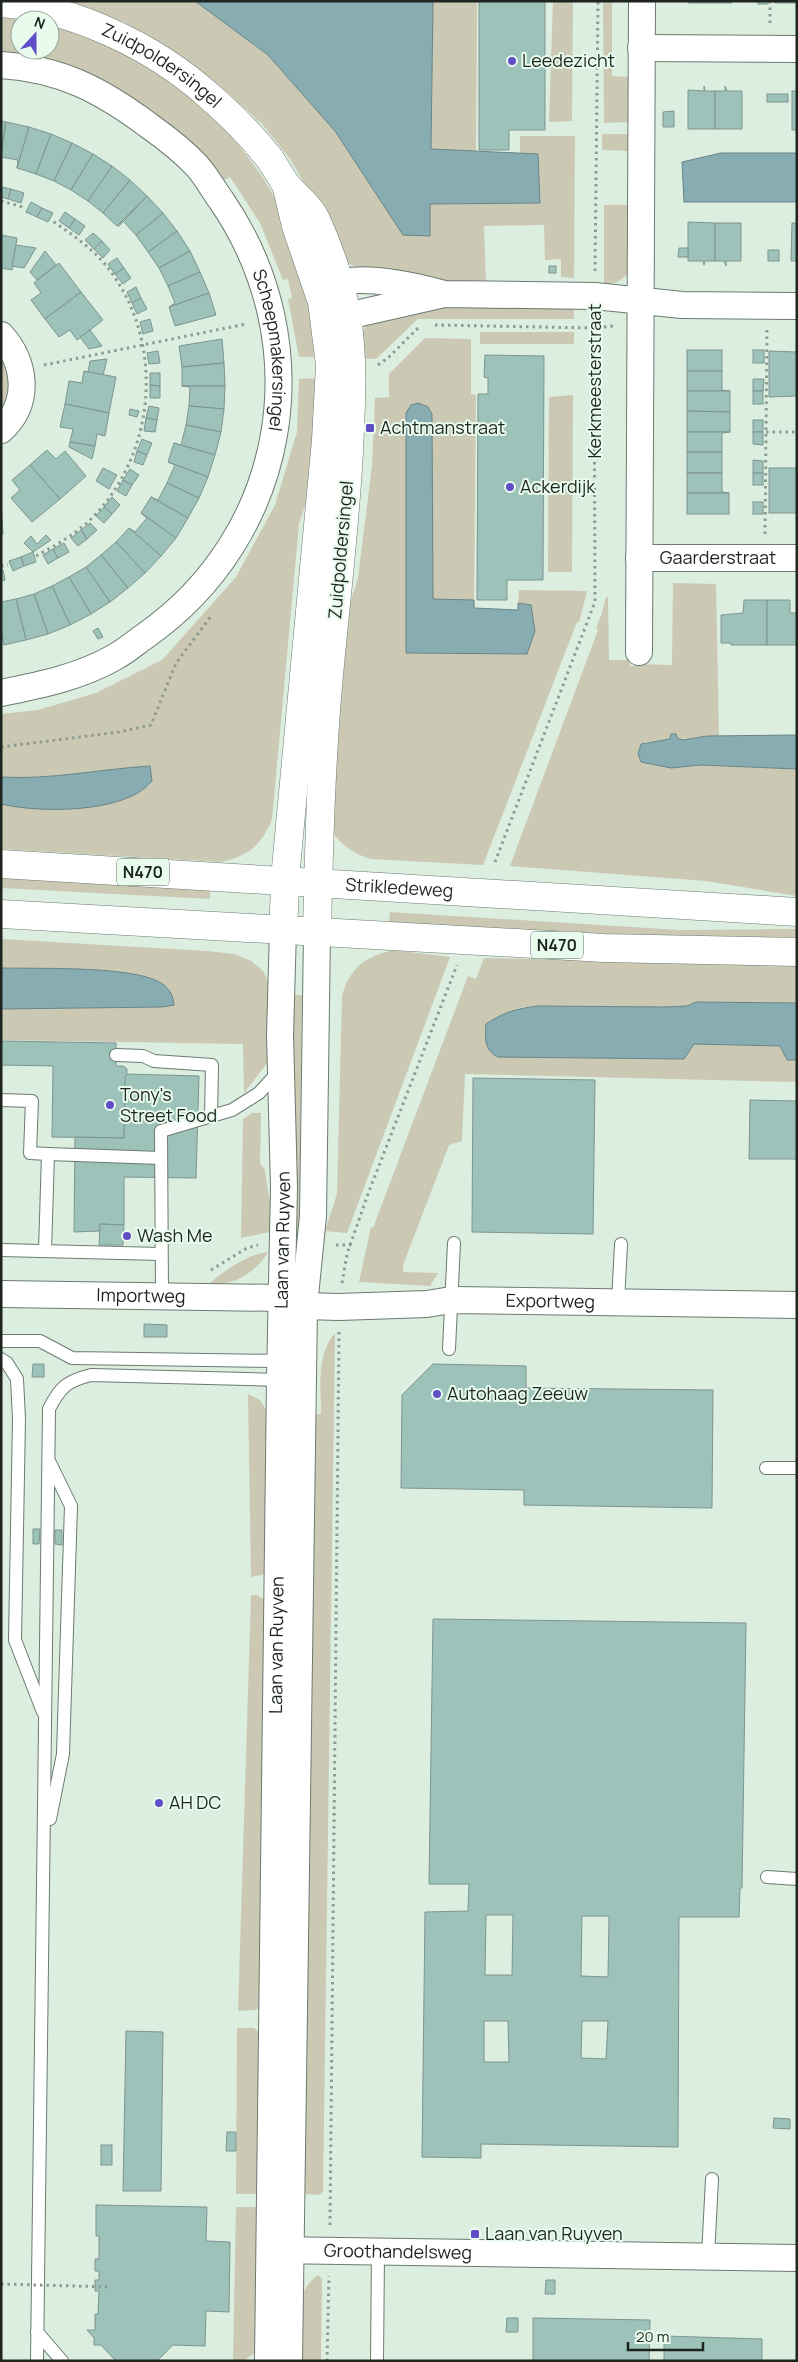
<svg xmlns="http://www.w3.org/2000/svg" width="798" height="2362" viewBox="0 0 798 2362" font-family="Manrope,sans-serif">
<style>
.green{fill:#cbc8b3}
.water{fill:#87adb2;stroke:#688486}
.building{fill:#9dc2ba;stroke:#7e948f;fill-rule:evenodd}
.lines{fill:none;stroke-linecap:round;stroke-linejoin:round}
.service-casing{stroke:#6b7b6f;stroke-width:14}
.minor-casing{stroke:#6b7b6f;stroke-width:28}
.tertiary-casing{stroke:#6b7b6f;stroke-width:29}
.primary-casing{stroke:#6b7b6f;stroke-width:29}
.path{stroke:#8d9c91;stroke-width:3;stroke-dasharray:2.5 4;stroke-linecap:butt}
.service{stroke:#fff;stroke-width:12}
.minor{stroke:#fff;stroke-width:26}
.tertiary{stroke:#fff;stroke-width:28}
.primary{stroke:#fff;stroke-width:28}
.path-bridge{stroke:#8d9c91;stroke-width:3;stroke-dasharray:2.5 4;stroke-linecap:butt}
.poi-dot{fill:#614ec6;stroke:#e8fbed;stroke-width:2}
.labels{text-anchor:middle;stroke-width:4;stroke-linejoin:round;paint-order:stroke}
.shield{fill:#e8fbed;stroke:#5b655e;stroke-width:1}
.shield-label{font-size:16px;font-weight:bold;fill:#1e2520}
.poi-label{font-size:18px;fill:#1e2520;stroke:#e8fbed;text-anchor:start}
.street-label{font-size:18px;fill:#1e2520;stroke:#e8fbed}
</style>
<rect width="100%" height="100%" fill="#dbeee0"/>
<g class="green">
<path d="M63,1h132l73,54 67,76 95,73 110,-1 -2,-48 -18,-1v-18h55l-1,142 -13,-1v-18l-16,1 -1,-35 -60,1 2,58h-30l-93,-12 -13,-8 -11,-11 -25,-54 -24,-40 -28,-35 -36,-32 -38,-31 -64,-39z"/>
<path d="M433,1h44l-1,151 -45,-3z"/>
<path d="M553,1h20l-1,120 -23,1z"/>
<path d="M603,1h9v75l18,1 1,45 -27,1z"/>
<path d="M1,17l26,3h-7v30h30v-25c108,26 208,113 245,218 13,35 19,78 28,114h-24l-11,-58 4,-1 -4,-19 -5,1 -23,-57 -30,-46 -7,4 -31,-36 -33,-29 -32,-21 -126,-42z"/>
<path d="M602,134h28v17l-28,-1z"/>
<path d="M604,205h25l1,66c-9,10 -13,13 -26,13z"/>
<path d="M427,306l147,1v12h-156l-42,40 -17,-1 3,-25 4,-8z"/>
<rect x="480" y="332" width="94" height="12"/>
<path d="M425,338l46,1v55l5,1 -2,205 -42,-1v-185l-26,239 121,1 8,-23 -4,-26 -13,-2 1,-13 68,1 -8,31h-2l-94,243 -112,-6c-17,-5 -28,-13 -39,-27l7,-194 19,-60 14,-112 3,-68 14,-1v-23z"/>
<path d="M1,353c13,26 12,34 0,59z"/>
<path d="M316,378l2,87 -19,59 -27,295c-11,27 -23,36 -51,43l-220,-13v-45l119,-4 28,-14 4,-5 -2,-15c-50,3 -98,14 -149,11v-63l37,-4 58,-17 66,-33 74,-83 39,-72 22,-73 2,-53z"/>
<path d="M573,395l-1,177h-24l1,-175z"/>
<path d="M673,583l43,1 3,152 -73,6 -5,2 -3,10 7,9 29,5 27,-3 96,4v127l-91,-15 -196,-15 88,-236 -2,-2 6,-15 4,-16h2l1,63h20l1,6h6v-2l36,1z"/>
<path d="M1,877l209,12v10l-209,-11z"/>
<path d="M390,912l289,18 118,-1v8h-140l-268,-15z"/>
<path d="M1,939l206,12 28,3 16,7 12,10 10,19 -2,68 -27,35 -1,-49 -242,-4v-31l161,-2 12,-3c-1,-8 -3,-14 -10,-19 -25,-20 -128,-16 -163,-17z"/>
<path d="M394,950l56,7 -103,276 -22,-2 12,-37 5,-198c8,-28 23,-40 52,-46z"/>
<path d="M484,958l313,6v39l-100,-1 -10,4 -21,1 -128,-1 -20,2 -20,49 186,2 10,-15 86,2 7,14h10v22l-332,-8 -3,67 -13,4 -46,120v7l35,1 -8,13 -71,-4 12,-55 2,1 95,-252 8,3z"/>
<path d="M292,995h10l-3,236h-11z"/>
<path d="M252,1113h9l-1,50 5,7 9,61 -33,7 2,-119z"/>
<path d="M268,1252c-10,18 -36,36 -58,31 17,-14 36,-28 58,-31z"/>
<path d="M335,1333l-12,858 -3,4 -17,-1 4,-780h14c0,-28 -5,-59 14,-81z"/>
<path d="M248,1394l12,6 6,10 8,28 -9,136 -14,3z"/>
<path d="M251,1595h6l12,7 -8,405 -6,3 -17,1z"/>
<path d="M237,2028h17l6,5 3,161h-27z"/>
<path d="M236,2207h21l-1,145 -13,9h-10z"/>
<path d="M318,2275l4,4 -1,82h-26c2,-28 -3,-68 23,-86z"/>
</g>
<g class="water">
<path d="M195,1h238l-2,148 107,5 2,49 -110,1v32l-27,-1 -68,-104 -67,-76z"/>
<path d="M721,153h76v49h-113l-2,-40z"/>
<path d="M418,403l10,4 4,7 1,185 41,1v8l44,2v-7l13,2 4,26 -8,23 -121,-1v-240l5,-8z"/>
<path d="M671,734h5l1,4 6,2 24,-4 90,-1v34l-96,-4 -30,3 -30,-6 -3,-8 3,-10 29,-5z"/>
<path d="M150,766l2,15c-26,33 -114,32 -151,23v-27c51,3 99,-8 149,-11z"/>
<path d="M1,968c35,1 139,-3 163,17 7,6 9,11 10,20l-12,2 -161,2z"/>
<path d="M696,1002l101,1v57h-10l-7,-14 -86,-2 -10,15 -186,-2c-14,-7 -13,-19 -12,-33 20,-13 30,-15 52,-18l128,1 21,-1z"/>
</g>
<g class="building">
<path d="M479,1h66v129h-36v20h-30z"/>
<rect x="689" y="1" width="42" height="2"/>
<rect x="758" y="1" width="10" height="3"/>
<path d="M774,1h23v2h-22z"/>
<path d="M704,86l1,5h10v38h-27v-39l16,1z"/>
<path d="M725,86l2,5h15v38h-27v-38h10z"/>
<rect x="792" y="91" width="5" height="39"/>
<rect x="767" y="94" width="21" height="8"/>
<path d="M674,111v16h-11v-15z"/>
<path d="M1,121l5,1 -5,32z"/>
<path d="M6,122l23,5 -12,41 1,-8 -17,-3z"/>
<path d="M29,127l22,7 -15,40 -19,-6z"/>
<path d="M51,134l21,9 -18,38 -18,-7z"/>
<path d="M72,143l21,11 -22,36 -17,-9z"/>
<path d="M93,154l19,12 -24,35 -17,-11z"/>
<path d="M112,166l18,14 -27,33 -15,-12z"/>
<path d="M130,180l17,16 -30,30 -14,-13z"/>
<path d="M1,187l10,2 -3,10 -7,-2z"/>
<path d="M11,189l13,4 -3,10 -13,-4z"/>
<path d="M147,196l16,17 -27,22 -13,-14 -5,6z"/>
<path d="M31,202l11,6 -5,9 -11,-5z"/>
<path d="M42,208l11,5 -5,9 -11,-5z"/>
<path d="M65,212l10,7 -6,9 -10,-7z"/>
<path d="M163,213l14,18 -29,21 -12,-17z"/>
<path d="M75,219l10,7 -6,9 -10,-7z"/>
<path d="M688,222l27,1v38h-10l-1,4 -1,-4h-15z"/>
<path d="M715,223h26v38h-15v5l-2,-5h-9z"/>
<path d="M792,223h5v38h-6z"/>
<path d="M177,231l13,20 -31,17 -11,-16z"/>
<path d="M93,233l9,8 -8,8 -9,-9z"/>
<path d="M1,235l16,3 -5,32 -11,-2z"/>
<path d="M102,241l8,9 -7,8 -9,-9z"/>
<path d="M16,245l20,3 -12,20 -12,-2z"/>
<path d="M679,248h9v9h-10z"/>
<rect x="768" y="250" width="11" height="11"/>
<path d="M45,251l11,14 -19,15 -7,-8z"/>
<path d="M190,251l10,21 -32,14 -9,-18z"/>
<path d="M117,258l7,10 -9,6 -7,-10z"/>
<path d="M59,263l22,29 -36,27 -14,-19 10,-7 -7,-10z"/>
<rect x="549" y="266" width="7" height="7"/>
<path d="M124,268l7,10 -8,6 -8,-10z"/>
<path d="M200,272l9,21 -40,14 6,-4 -7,-17z"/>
<path d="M136,287l5,11 -9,5 -5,-11z"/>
<path d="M81,292l22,28 -26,20 -7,-10 -11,7 -14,-18z"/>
<path d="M209,293l7,22 -41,11 -6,-19z"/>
<path d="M141,298l6,11 -10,5 -5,-11z"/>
<path d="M150,319l3,12 -10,3 -3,-12z"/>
<path d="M90,330l12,16 -13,3 -9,-12z"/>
<path d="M222,339l2,24 -42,4 -3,-21z"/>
<rect x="687" y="350" width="35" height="21"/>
<rect x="753" y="350" width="11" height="13"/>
<path d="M158,351l2,12 -11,1 -2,-11z"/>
<path d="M769,351l28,1v44l-28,1z"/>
<path d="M485,355l59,1 -1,224h-36v20h-30l1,-206h10v-16l-4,-1z"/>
<path d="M107,359l-4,16 -15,-3 2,-11z"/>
<path d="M224,363l1,23h-43v-19z"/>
<path d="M84,371l32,6 -7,36 -44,-9 4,-23 13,2z"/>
<path d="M687,371h35v19l8,1h-43z"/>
<path d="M150,373h10v13l-10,-1z"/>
<path d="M753,379h11l-1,12h-10z"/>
<path d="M150,385l10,1v12h-10z"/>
<path d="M182,386h43l-1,23 -35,-3 1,-19z"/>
<path d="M687,391h43v21l-43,-1z"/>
<rect x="753" y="391" width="10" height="13"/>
<path d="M65,404l44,9 -4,23 -8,-2 -2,12 -25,-4 3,-13 -13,-2z"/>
<path d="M149,406l10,2 -2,12 -11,-2z"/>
<path d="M189,406l35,3 -3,23 -35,-7z"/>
<path d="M130,409l9,2 -2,6 -8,-2z"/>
<path d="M687,411l43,1v20h-43z"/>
<path d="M146,418l11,2 -2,12 -11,-1z"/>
<rect x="753" y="420" width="10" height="12"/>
<path d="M186,425l35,7 -6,23 -41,-12 7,2z"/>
<path d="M687,432h43l-8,1v19h-35z"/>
<path d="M753,432h10v13l-10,-1z"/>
<path d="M142,439l10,4 -5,12 -10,-4z"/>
<path d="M70,442l25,4 -3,13 -23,-12z"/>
<path d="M174,443l41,12 -7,22 -40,-15z"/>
<path d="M47,450l9,9 9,-8 21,25 -26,23 -30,-34z"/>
<path d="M137,451l10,4 -4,10 -9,-3z"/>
<rect x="687" y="452" width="35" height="21"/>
<path d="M753,460l10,1v12h-10z"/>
<path d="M168,462l40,15 -9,21 -32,-15 8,-18z"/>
<path d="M30,465l30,34 -28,23 -21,-24 9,-8 -8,-10z"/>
<path d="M103,468l14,7 -8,14 -13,-8z"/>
<rect x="769" y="468" width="28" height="45"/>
<path d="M130,469l9,6 -7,10 -9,-5z"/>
<path d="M687,473h35v19l7,1h-42z"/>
<rect x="753" y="473" width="10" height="12"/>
<path d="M123,480l9,5 -6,11 -9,-5z"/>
<path d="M167,483l32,15 -11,20 -37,-21 7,3z"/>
<rect x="687" y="493" width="42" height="21"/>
<path d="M112,497l8,8 -8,9 -8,-7z"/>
<path d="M151,497l37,21 -12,20 -35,-25z"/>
<rect x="753" y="502" width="10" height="12"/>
<path d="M1,503l2,31 -2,1z"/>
<path d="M104,507l8,7 -8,9 -8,-7z"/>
<path d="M141,513l35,25 -15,18 -32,-28 6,4 12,-14z"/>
<path d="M90,523l7,7 -10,9 -6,-9z"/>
<path d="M129,528l32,28 -16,17 -29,-31z"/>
<path d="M81,530l6,9 -9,7 -7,-8z"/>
<path d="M46,535l5,5 -18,12 -9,-9 7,-7 6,8z"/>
<path d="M116,542l29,31 -17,15 -27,-33z"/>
<path d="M64,543l5,9 -11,6 -5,-9z"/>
<path d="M53,549l5,9 -10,6 -5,-9z"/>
<path d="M33,552l3,10 -12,4 -3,-9z"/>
<path d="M101,555l27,33 -18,14 -24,-35z"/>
<path d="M21,557l3,9 -11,5 -4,-10z"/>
<path d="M86,567l24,35 -19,12 -22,-37z"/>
<path d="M1,570h2l2,10 -4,1z"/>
<path d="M69,577l22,37 -21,11 -18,-39z"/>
<path d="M52,586l18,39 -22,9 -14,-40z"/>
<path d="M34,594l14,40 -22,6 -10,-41z"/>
<path d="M16,599l10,41 -22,5 -3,-15v-28z"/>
<path d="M744,600h23v45h-36v-2h-10v-28l22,-2z"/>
<path d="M767,600h23v13h7v32h-30z"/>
<path d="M98,628l5,9 -5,2 -5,-8z"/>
<path d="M1,1041l115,2v23h7l4,3 -3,69 -72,-1 1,-71 -52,-1z"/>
<path d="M127,1074l72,2 -3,102 -72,-1v48l-24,-1v7l-26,1 1,-95 49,1 1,-61z"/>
<path d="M473,1078l122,2 -2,154 -121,-2z"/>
<path d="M750,1100l47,1v58h-48z"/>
<path d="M100,1224l24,1 -1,20h-24z"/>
<path d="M144,1324l23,1v12h-23z"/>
<path d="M33,1364h11v13h-12z"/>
<path d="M433,1364l93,2v22l187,2 -1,118 -188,-3v-15l-123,-2 1,-93z"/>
<path d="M33,1529h7l-1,15h-6z"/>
<path d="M55,1530h7v15l-7,-1z"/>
<path d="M433,1619l313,4 -4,265h-2l-1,29h-60l-1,230 -197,-3v14l-59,-1 3,-245 43,-1 1,-27h-40zM486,1915h27l-1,60h-27zM582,1916h27l-1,61 -27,-1zM484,2021h24l1,41h-25zM582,2021h26l-2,38 -25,-1z"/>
<path d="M126,2031l37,1 -2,159h-38z"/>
<path d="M774,2118l16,1v10l-17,-1z"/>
<path d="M227,2132h9v19h-10z"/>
<rect x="101" y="2145" width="11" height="20"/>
<path d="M96,2205l111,2 -1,34 24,1 -1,70 -23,-1 -1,35 -32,-1 -16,16h-41l-15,-16h-7v-7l-7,-8h8v-16h3l1,-23h-4v-11h4v-9h-4v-12h4v-23h-3z"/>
<path d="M546,2280h9v14h-10z"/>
<path d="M507,2318h11v14h-12z"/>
<path d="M533,2318l117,2 -1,41h-116z"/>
<path d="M664,2336l98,3v22h-98z"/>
</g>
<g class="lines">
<g class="service-casing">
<g id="service">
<path d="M116,1055l27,1 11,5 58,4 -1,51"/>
<path d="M1,1100l31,1 -2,52 18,1 -3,97"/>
<path d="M48,1154l113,4"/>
<path d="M1,1250l160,4"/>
<path d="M162,1295l-1,-164 71,-21 27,-17 20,-22"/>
<path d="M618,1302l3,-58"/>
<path d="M1,1341h39l32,17 208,3"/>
<path d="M449,1349l5,-106"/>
<path d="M1,1359l6,4 10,16 2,40 -4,221 28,72"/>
<path d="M50,1463l21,43 -8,248 -13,65"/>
<path d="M766,1468h31"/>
<path d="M767,1877l30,2"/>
<path d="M708,2256l4,-77"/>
<path d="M37,2332l25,29"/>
<path d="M37,2361l12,-952c11,-22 18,-28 42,-34l189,5"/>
<path d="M377,2361l1,-109"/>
</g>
</g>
<g class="minor-casing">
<g id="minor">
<path d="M641,48l156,1"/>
<path id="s1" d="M1,65c60,4 100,25 147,60 17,12 35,26 49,41 9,10 16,23 24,34 99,144 68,335 -76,436 -10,7 -19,15 -30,21 -35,20 -74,28 -114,36"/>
<path d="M444,294c-21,-6 -88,-22 -106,-9 -6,4 -11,12 -16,17l25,14 97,-22 151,2 87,9 115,1"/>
<path d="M1,335c25,28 30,68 0,95"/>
<path id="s2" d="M639,558h158"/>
<path d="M639,652l3,-651"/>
<path id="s3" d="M1,1294l280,4 23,8 35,1 88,-3 24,-4 346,5"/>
<path id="s4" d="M273,2250l524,8"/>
<path id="s5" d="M268,2361l12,-981 4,-193 -4,-152 3,-105"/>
<path d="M289,2361l15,-1055 9,-90 4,-284"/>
</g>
</g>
<g class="tertiary-casing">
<g id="tertiary">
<path id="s6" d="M1,3c73,5 153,44 207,92 22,19 44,41 62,64 5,8 10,16 15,24 10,13 26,24 32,39 13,29 25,64 30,96 7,44 4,89 2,134 -4,74 -13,148 -20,223 -8,86 -10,171 -12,257"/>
<path d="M283,930l3,-62 40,-428 4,-75 -8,-63 -26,-76 -9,-38"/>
</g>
</g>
<g class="primary-casing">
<g id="primary">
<path id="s7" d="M1,864l796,48"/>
<path d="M1,914l603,34 193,4"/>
</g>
</g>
<g class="path">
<path d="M770,23v-22"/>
<path d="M1,201l25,7"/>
<path d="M595,271l3,-270"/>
<path d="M435,325l159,3 19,-2"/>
<path d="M44,365l202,-41"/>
<path d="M378,365l11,-8 30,-30"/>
<path d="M766,432h31"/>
<path d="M765,534l2,-204"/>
<path d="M36,556c20,-11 40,-22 56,-38 67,-68 73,-182 12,-255 -15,-17 -34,-30 -53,-43"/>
<path d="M1,566l7,-1"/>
<path d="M1,747l118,-15 32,-7 25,-62 36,-48"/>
<path d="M495,862l100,-260 -1,-280"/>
<path d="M336,1245h15"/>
<path d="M211,1270l36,-22 11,-3"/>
<path d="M342,1283l5,-29 21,-60 89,-229"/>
<path d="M330,2225l9,-894"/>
<path d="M327,2361l2,-85"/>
</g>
<use href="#service" class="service"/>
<use href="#minor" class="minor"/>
<use href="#tertiary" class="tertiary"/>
<use href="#primary" class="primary"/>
<path class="path-bridge" d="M1,2284l110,3"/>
</g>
<g class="poi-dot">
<circle cx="512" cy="61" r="5"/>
<rect x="365" y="423" width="10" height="10" rx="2.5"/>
<circle cx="510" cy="487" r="5"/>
<circle cx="110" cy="1105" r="5"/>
<circle cx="127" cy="1236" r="5"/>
<circle cx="437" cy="1394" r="5"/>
<circle cx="159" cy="1803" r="5"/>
<rect x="470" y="2229" width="10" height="10" rx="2.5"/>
</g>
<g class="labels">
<g class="shield">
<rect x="117" y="858.5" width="52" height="27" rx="4"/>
<rect x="531" y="931.5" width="52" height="27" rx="4"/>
</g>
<g class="shield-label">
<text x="143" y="878">N470</text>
<text x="557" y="951">N470</text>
</g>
<g class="poi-label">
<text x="522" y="67">Leedezicht</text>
<text x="380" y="434">Achtmanstraat</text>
<text x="520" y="493">Ackerdijk</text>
<text x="120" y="1101">Tony's<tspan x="120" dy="21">Street Food</tspan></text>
<text x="137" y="1242">Wash Me</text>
<text x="447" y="1400">Autohaag Zeeuw</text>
<text x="169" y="1809">AH DC</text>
<text x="485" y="2240">Laan van Ruyven</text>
</g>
<g class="street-label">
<text dy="6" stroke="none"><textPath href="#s6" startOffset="175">Zuidpoldersingel</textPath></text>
<text dy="6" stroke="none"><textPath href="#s1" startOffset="428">Scheepmakersingel</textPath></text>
<text transform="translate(595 381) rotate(-90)" y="6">Kerkmeesterstraat</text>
<text transform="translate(341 550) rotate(-85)" y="6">Zuidpoldersingel</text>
<text dy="6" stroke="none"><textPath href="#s2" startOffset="79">Gaarderstraat</textPath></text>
<text dy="6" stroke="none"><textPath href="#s7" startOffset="399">Strikledeweg</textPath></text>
<text dy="6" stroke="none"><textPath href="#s5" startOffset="1121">Laan van Ruyven</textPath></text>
<text dy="6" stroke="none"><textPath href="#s3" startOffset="140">Importweg</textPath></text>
<text dy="6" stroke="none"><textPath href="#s3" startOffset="551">Exportweg</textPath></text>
<text dy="6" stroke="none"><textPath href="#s5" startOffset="716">Laan van Ruyven</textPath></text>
<text dy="6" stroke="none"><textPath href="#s4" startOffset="125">Groothandelsweg</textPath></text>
</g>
</g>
<rect width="798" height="2362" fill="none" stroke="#1e2520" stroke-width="5"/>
<g transform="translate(35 35) rotate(21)"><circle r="24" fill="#e8fbed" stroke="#97a59b"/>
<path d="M0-4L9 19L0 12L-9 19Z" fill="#614ec6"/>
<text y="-8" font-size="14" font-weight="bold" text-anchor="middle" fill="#1e2520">N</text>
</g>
<path d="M628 2342v8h75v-8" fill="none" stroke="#1e2520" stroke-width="2.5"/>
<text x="636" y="2342" font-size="15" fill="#1e2520" stroke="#e8fbed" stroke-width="4" paint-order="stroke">20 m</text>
</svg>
